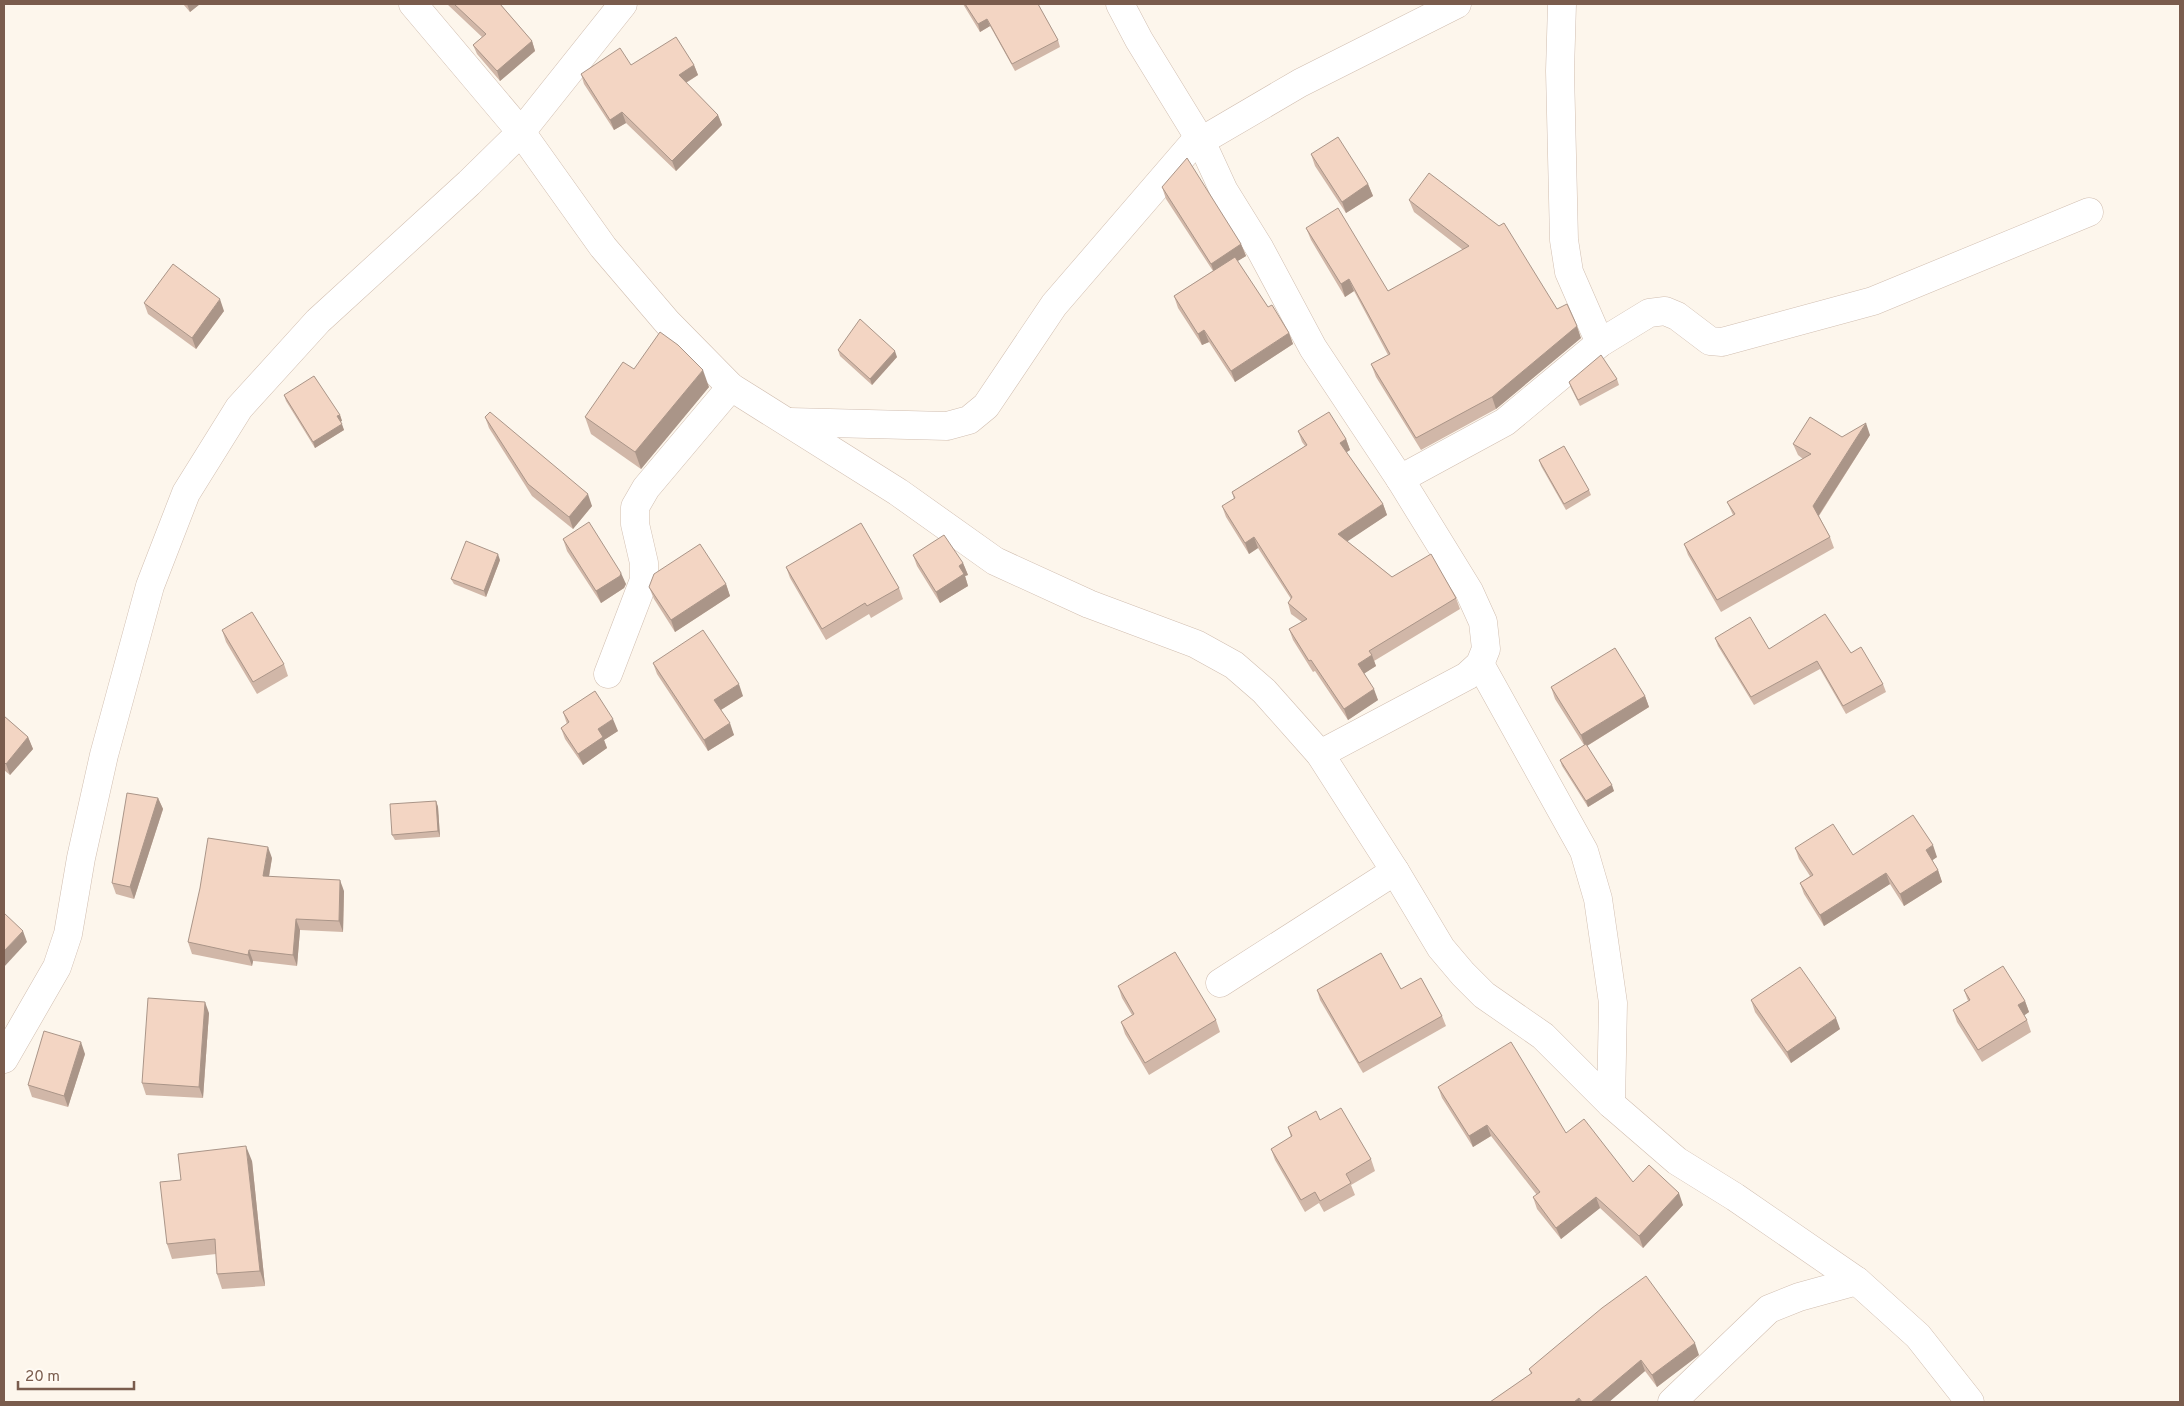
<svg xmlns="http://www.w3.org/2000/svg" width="2184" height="1406" viewBox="0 0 2184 1406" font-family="Overpass,sans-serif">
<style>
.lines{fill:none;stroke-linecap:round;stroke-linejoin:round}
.minor-casing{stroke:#d1beb0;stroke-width:29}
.minor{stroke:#fff;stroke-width:28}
.wall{fill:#d1b7a8}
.shaded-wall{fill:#aa9588}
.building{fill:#f3d5c3;stroke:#aa9588}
</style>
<rect width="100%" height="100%" fill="#fdf6ec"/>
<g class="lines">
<g class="minor-casing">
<g id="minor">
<path d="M413,4l108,128 82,115 64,75 64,65 167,105 97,69 94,43 107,40 38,21 30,26 56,63 75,117 46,77 22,26 21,21 59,41 68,68 66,57 58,36 122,84 61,55 52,66"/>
<path d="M1120,4l19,36 62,101 23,50 36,58 53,99 87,131 69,112 14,31 3,27 -6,15 -13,12 -147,78"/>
<path d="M1562,4l-2,67 4,169 5,32 31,71"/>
<path d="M1201,141l99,-58 157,-79"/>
<path d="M790,422l157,4 22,-6 17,-14 68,-101 144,-167"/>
<path d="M1400,479l105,-57 95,-79 49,-30 16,-2 12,5 33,25 12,1 151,-41 216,-89"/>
<path d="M1480,664l104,187 14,48 15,104 -2,101"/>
<path d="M608,674l36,-94v-17l-9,-39v-17l11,-19 85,-101"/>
<path d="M1220,983l175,-112"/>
<path d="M4,1059l53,-92 11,-33 13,-76 23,-103 46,-169 36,-93 53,-85 79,-87 151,-138 52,-51 102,-128"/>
<path d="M1672,1402l97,-93 30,-12 58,-16"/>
</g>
</g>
<use href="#minor" class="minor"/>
</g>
<g class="wall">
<path d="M183,4h17l-10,8z"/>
<path d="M447,4h53l32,37 3,10 -35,30 -23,-27 -4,-9 9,-8z"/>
<path d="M963,4h75l20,36 2,7 -45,24 -25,-45 -10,6z"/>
<path d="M631,65h63l4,10 -12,8 32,32 4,10 -46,46 -50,-48 -12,7 -30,-46 -3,-10z"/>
<path d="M1311,154l57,30 5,12 -27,17 -31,-47z"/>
<path d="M1162,187l79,57 5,12 -9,5 31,46 21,26 4,11 -58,38 -26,-40 -7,3 -24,-37 -4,-12 39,-25 -47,-72z"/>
<path d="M1409,200l148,109 24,29 -85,71 -75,41 -45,-73 -5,-13 17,-9 -34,-64 -9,6 -34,-57 -5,-12 82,63 75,-41 -49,-38z"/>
<path d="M144,303l80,8 -28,38 -48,-35z"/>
<path d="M838,350l59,7 -25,28 -32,-29z"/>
<path d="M634,369l75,18 -68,82 -50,-35 -6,-17z"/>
<path d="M1617,379l2,6 -39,21 -9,-18 -2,-6z"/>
<path d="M284,395l56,20 2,6 -2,1 4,8 -29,18 -29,-47z"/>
<path d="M485,417l107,89 -19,23 -41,-33 -43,-68z"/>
<path d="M1298,431l48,8 4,11 -4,2 37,52 4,11 -40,26 45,36 64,21 4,11 -86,52 2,5 -12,7 14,27 -30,20 -33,-49 -2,1 -20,-32 -4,-11 13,-7 -11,-8 -3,-11 3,-4 -33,-51 -9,6 -23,-37 -4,-11 12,-7 -2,-7 73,-46 -3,-4z"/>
<path d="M1870,435l-51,81 11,21 4,11 -113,64 -33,-57 -4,-11 49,-29 -6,-13 76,-43 -5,-4 -5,-11 49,-7z"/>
<path d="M1539,460l50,30 2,5 -25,15 -25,-44z"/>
<path d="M563,539l63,45 -2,4 -23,15 -34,-52z"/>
<path d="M913,555l50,8 5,12 -3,1 3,10 -28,17 -23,-37z"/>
<path d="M500,560l-14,37 -32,-13 -3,-5z"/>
<path d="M786,567l113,21 4,11 -32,19 -2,-4 -43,26 -36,-62z"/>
<path d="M726,584l4,12 -55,36 -21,-33 -5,-12z"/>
<path d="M222,630l62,34 4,12 -31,18 -31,-52z"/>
<path d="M1715,638l54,11 82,4 32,31 3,8 -40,22 -26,-45 -66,36 -36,-59z"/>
<path d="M653,663l90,33 -22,14 13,25 -26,16 -51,-77z"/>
<path d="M1551,687l94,9 4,11 -62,39 27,45 -26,16 -26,-41 -2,-6 24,-15 -29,-46z"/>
<path d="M563,712l55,19 -14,9 3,8 -24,17 -18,-26 -4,-11 6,-4z"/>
<path d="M4,716l24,21 5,12 -23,26 -6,-5z"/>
<path d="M158,798l5,11 -29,90 -18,-5 -4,-11z"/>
<path d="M436,801l2,6 2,30 -45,3 -3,-5z"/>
<path d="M1795,848l58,7 84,2 -5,3 6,10 4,12 -38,24 -14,-22 -66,42 -20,-32 -4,-11 10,-7 -11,-17z"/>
<path d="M272,858l-3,19 75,14 -1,41 -43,-2 -3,36 -44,-5 -1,5 -60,-12 -4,-12z"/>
<path d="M1118,986l98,34 4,12 -71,43 -24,-41 -4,-12 11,-7 -10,-17z"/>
<path d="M1401,989l41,27 4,10 -83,47 -43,-73 -3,-10z"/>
<path d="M1964,990l61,11 4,11 -5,3 3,5 4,12 -49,30 -25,-40 -4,-12 15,-9z"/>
<path d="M1751,1000l89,29 -49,34 -36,-51z"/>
<path d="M209,1013l-6,85 -57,-3 -4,-12z"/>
<path d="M85,1054l-17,53 -36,-10 -4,-12z"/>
<path d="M1438,1087l128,46 67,49 50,23 -40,43 -43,-40 -39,31 -24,-30 -4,-12 4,-2 -46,-59 -18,11 -31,-49z"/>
<path d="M1320,1120l51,39 4,12 -24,14 4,10 -31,17 -5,-9 -14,9 -30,-52 -4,-11 20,-12 -3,-10z"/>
<path d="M252,1161l13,125 -43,3 -5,-15 -1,-20 -44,5 -5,-15 14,-64z"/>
<path d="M1699,1355l-42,32 -12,-16 -36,31h-119l41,-28 -2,-5z"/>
</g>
<g class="shaded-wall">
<path d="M187,4h13l-10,8z"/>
<path d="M987,19l3,7 -10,6 -2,-8z"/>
<path d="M532,41l3,10 -35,30 -3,-10z"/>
<path d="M694,65l4,10 -16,10 -3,-10z"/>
<path d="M622,112l4,11 -12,7 -4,-10z"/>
<path d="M718,115l4,10 -46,46 -4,-10z"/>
<path d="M1368,184l5,12 -27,17 -4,-11z"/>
<path d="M1241,244l5,12 -31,19 -4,-11z"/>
<path d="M1349,279l5,12 -9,6 -4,-13z"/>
<path d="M220,299l4,12 -28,38 -4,-11z"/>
<path d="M1577,326l4,12 -85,71 -4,-12z"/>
<path d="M1204,330l5,12 -7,3 -4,-11z"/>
<path d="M1289,333l4,11 -58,38 -4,-11z"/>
<path d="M895,351l2,6 -25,28 -2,-6z"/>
<path d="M703,370l6,17 -68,82 -6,-17z"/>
<path d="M340,415l2,6 -3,1 -2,-6z"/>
<path d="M1866,423l4,12 -53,83 -4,-12z"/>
<path d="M342,424l2,6 -29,18 -2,-6z"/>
<path d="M1346,439l4,11 -6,4 -4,-11z"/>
<path d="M588,494l4,12 -19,23 -4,-12z"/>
<path d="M1383,504l4,11 -45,30 -4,-11z"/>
<path d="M1254,537l4,11 -9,6 -4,-11z"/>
<path d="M498,554l2,6 -14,37 -2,-6z"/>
<path d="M963,563l5,12 -3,1 3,10 -28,17 -4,-11 23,-26z"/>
<path d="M621,573l5,11 -2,4 -23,15 -5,-12z"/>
<path d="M726,584l4,12 -55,36 -4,-12z"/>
<path d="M1372,655l4,11 -14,9 -4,-11z"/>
<path d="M739,684l4,12 -24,15 -5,-11z"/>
<path d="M1374,689l4,11 -30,20 -4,-11z"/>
<path d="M1645,696l4,11 -64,40 -4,-12z"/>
<path d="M613,719l5,12 -14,9 3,8 -24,17 -5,-11 20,-25z"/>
<path d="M730,723l4,12 -26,16 -4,-11z"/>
<path d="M28,737l5,12 -23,26 -4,-11z"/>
<path d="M1612,785l2,6 -26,16 -2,-6z"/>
<path d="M158,798l5,11 -29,90 -4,-12z"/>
<path d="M436,801l2,6 2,30 -2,-6z"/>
<path d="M1933,845l4,12 -7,5 -4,-12z"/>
<path d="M268,847l4,11 -5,29 -4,-11z"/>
<path d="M1938,870l4,12 -38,24 -4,-12z"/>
<path d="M1886,873l4,11 -66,42 -4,-11z"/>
<path d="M340,880l4,11 -1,41 -4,-11z"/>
<path d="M296,919l4,11 -3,36 -4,-11z"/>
<path d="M23,931l4,11 -23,25v-16z"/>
<path d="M249,950l4,11 -1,5 -4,-11z"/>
<path d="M2025,1001l4,11 -7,5 -4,-12z"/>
<path d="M205,1002l4,11 -6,85 -4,-11z"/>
<path d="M1836,1018l4,11 -49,34 -4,-11z"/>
<path d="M81,1042l4,12 -17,53 -4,-11z"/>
<path d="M1487,1125l4,11 -18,11 -4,-11z"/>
<path d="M246,1146l6,15 13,125 -5,-15z"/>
<path d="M1679,1193l4,12 -40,43 -4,-12z"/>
<path d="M1596,1197l4,11 -39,31 -5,-11z"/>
<path d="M1695,1343l4,12 -42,32 -5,-12z"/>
<path d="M1641,1360l4,11 -36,31h-18z"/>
<path d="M1579,1398l1,4h-6z"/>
</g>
<g class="building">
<path d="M454,4h46l32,37 -35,30 -24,-26 13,-11z"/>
<path d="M965,4h73l20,36 -46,24 -25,-45 -9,5z"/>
<path d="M676,37l18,28 -15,10 39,40 -46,46 -50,-49 -12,8 -29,-46 39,-26 11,17z"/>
<path d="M1338,137l30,47 -26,18 -31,-48z"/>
<path d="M1187,158l54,86 -30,20 -49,-77z"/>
<path d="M1429,173l70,53 5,-3 53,86 10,-5 10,22 -85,71 -76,41 -45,-74 19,-10 -41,-75 -8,5 -35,-56 32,-20 50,83 81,-45 -60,-46z"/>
<path d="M1235,257l33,50 4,-2 17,28 -58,38 -27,-41 -6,4 -24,-38z"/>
<path d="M173,264l47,35 -28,39 -48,-35z"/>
<path d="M860,319l35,32 -25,28 -32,-29z"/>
<path d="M660,332l18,13 25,25 -68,82 -50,-35 38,-55 11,7z"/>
<path d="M1601,355l16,24 -39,21 -9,-18z"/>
<path d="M314,376l26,39 -3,1 5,8 -29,18 -29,-47z"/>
<path d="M490,412l98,82 -19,23 -41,-33 -43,-67z"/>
<path d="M1329,412l17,27 -6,4 43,61 -45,30 54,43 39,-23 25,44 -87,53 3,4 -14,9 16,25 -30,20 -33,-49 -2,1 -20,-32 18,-10 -19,-16 4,-6 -38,-60 -9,6 -23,-37 13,-8 -3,-6 75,-47 -9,-14z"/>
<path d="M1810,417l32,20 24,-14 -53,83 17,31 -113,63 -33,-56 51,-30 -8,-12 84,-48 -18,-10z"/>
<path d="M1564,446l25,44 -25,14 -25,-44z"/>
<path d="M589,522l32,51 -1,3 -24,15 -33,-52z"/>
<path d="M861,523l38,65 -32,18 -2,-3 -43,26 -36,-62z"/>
<path d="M944,535l19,28 -4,3 5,8 -28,18 -23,-37z"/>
<path d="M466,541l32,13 -14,37 -33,-12z"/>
<path d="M700,544l26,40 -55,36 -22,-33 5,-13z"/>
<path d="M252,612l32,52 -31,18 -31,-52z"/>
<path d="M1825,614l26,39 10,-6 22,37 -40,22 -26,-45 -66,36 -36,-59 35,-21 19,32z"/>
<path d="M703,630l36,54 -25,16 16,23 -26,17 -51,-77z"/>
<path d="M1615,648l30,48 -64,39 -30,-48z"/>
<path d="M595,691l18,28 -15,10 5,8 -25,17 -17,-26 8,-6 -6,-10z"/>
<path d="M4,716l24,21 -22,27 -2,-2z"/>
<path d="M1586,744l26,41 -26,16 -26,-41z"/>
<path d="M127,793l31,5 -28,89 -18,-4z"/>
<path d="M436,801l2,30 -46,4 -2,-31z"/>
<path d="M1913,815l20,30 -7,5 12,20 -38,24 -14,-21 -66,42 -20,-32 13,-8 -18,-27 38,-24 20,31z"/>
<path d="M208,838l60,9 -5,29 77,4 -1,41 -43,-2 -3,36 -44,-5 -1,5 -60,-13 12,-54z"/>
<path d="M4,913l19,18 -19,20z"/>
<path d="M1175,952l41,68 -71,43 -24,-41 13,-8 -16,-28z"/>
<path d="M1381,953l20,36 20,-11 21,38 -83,47 -42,-73z"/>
<path d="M2003,966l22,35 -7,4 9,15 -49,30 -25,-40 17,-10 -6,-10z"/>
<path d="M1800,967l36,51 -49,34 -36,-52z"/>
<path d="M148,998l57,4 -6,85 -57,-4z"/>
<path d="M44,1031l37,11 -17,54 -36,-11z"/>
<path d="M1511,1042l55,91 18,-14 49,63 16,-17 30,28 -40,43 -43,-39 -40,31 -23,-31 7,-5 -53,-67 -18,11 -31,-49z"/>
<path d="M1341,1108l30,51 -25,15 5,9 -31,18 -5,-9 -14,8 -30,-51 21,-13 -4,-9 28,-16 4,9z"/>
<path d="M246,1146l14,125 -43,3 -2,-35 -48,5 -7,-62 21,-2 -3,-26z"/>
<path d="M1646,1276l49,67 -43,32 -11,-15 -50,42h-9l-3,-4 -5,4h-84l42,-29 -3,-4 73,-61z"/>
</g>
<rect width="2184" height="1406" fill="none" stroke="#7a5c4d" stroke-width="10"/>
<path d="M18 1381v8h116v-8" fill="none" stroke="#7a5c4d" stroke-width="2.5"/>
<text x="25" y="1381" font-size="15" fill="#7a5c4d" stroke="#fffaf3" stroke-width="4" paint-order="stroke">20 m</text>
</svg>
